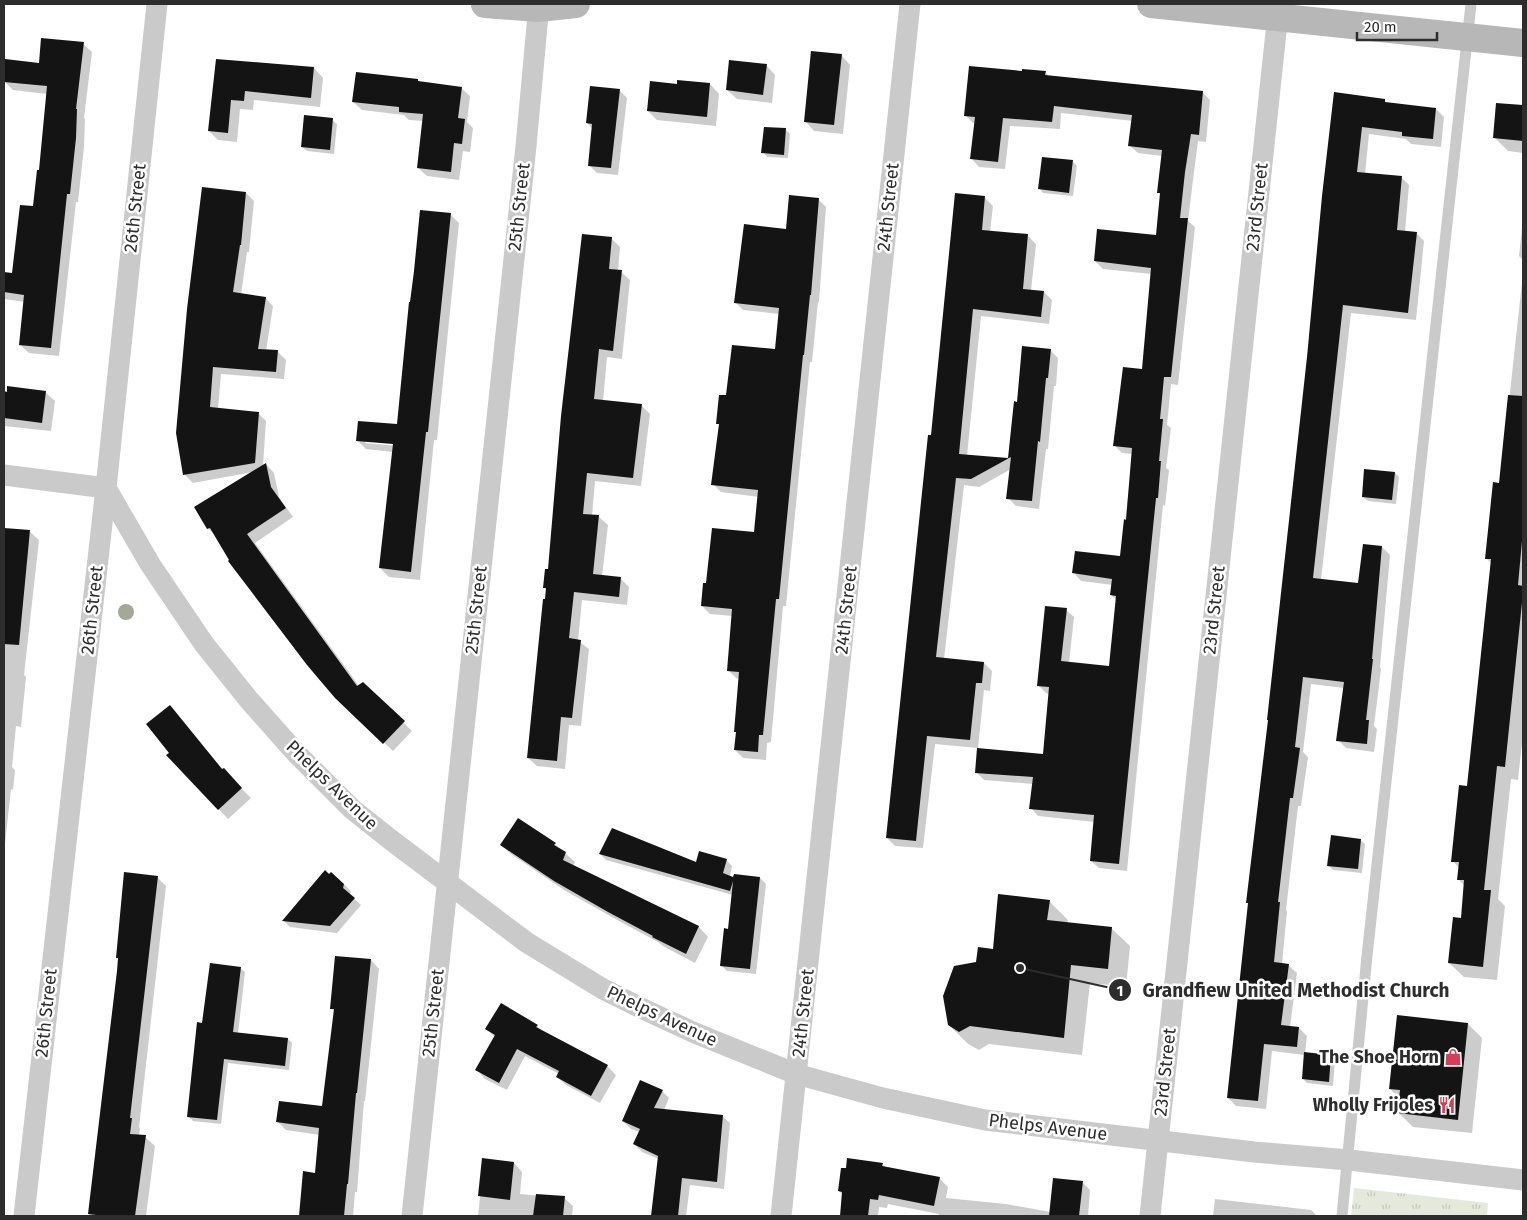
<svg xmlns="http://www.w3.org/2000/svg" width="1527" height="1220" viewBox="0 0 1527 1220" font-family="'Fira Sans',sans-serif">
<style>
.grass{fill:url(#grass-tufts)}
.shadow{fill:#0003;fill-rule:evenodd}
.building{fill:#141414}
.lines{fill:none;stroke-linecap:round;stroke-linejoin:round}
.lane{stroke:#cacaca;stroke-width:11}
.street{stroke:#cacaca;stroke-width:21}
.secondary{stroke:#b7b7b7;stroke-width:28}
.tree{fill:#a0aa95}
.labels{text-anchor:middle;stroke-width:5;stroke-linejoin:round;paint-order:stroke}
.street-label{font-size:18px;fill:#2d2d2d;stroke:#fff}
.poi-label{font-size:18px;font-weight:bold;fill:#2d2d2d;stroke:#fff;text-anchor:end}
.leader{fill:none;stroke:#2d2d2d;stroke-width:2}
.callout-dot{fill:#2d2d2d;stroke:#fff;stroke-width:2}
.mark-label{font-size:15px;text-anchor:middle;font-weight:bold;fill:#fff}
.callout-label{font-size:19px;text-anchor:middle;font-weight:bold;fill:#2d2d2d;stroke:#fff;stroke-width:5;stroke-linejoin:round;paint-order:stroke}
</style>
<defs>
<pattern id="grass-tufts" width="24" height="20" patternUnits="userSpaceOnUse" patternTransform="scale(1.25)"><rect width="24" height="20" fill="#e4e9dc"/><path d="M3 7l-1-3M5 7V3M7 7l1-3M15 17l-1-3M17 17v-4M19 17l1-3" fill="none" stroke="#c4c8bd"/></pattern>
</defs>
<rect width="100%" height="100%" fill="#fff"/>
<path class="grass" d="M1354,1188l134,15 -1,13h-136z"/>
<g class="shadow">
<path d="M83,44l9,8 -8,66 1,1 -1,28 -6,55h-2l-17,154 -30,-3 -9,-8 5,-43 -21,-3v-26l9,1 22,-67 5,-36 7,-77 -34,-4 -9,-9z"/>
<path d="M841,55l9,10 -7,69 -29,-3 -9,-10z"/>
<path d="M217,60l97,8 9,10 -3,29 -66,-7 -1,10 -13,-1 -3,33 -19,-2 -9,-9z"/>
<path d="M766,65l9,10 -3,28 -35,-4 -10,-9z"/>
<path d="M1045,72l5,5 152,15 8,8 -4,42 -8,-1 -5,39 -5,41 7,6 -17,158 -7,-1 -4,41 4,3 -5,40 3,2 -4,36 -2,-1 -36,366 -28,-3 -8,-7 4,-39 -57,-6 -7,-8 2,-24 -49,-4 -8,-8 69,-17 4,-61 -3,-1 -8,-8 28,-75 8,7 -5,46 41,4 7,-67 -6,-5 2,-10 -32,-4 -7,-8 47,-16 12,-103 -11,-1 -8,-8 29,-75 9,-96 -49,-5 -8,-8 62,-24 4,-42 -3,-3 4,-36 -24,-3 -8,-7 3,-25 -72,-8 -1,16 -50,-3 -5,43 -26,-2 -7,-8 3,-36h-2l-8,-8 58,-42z"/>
<path d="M417,80l3,3 41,5 9,8 -3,26 6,6 -3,24 -7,-1 -4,29 -32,-4 -9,-8 6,-47 -15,-1 -5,-5 -42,-5 -9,-8z"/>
<path d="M678,81l32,3 9,10 -3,32 -59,-6 -9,-9 30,-26z"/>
<path d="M619,90l8,8 -9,77 -21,-2 -8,-8 4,-36 -6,-6z"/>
<path d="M1336,94l48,6 4,4 48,5 8,8 -3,30 -30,-3 -5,-5 -37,-5 -4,40 36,3 8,8 -4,47 11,1 8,8 -8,79 -65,-7 -30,267 38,4 23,-37 8,8 -10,112 1,2 -7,57 3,3 -3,23 -28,-4 -8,-8 6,-52 -33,-4 -8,68 5,5 -7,49h-3l-12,104 1,1 -5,53 6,1 9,8 -7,54 9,1 8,8 -2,17 26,3 4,4 -2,26 -26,-3 -4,-4 2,-24 -33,-4 -6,58 -30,-3 -8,-8 42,-377z"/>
<path d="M1497,104l26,2v47l-15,-2 -14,-14z"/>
<path d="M332,120l5,4 -3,30 -27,-3 -5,-4z"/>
<path d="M786,130l4,4 -2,24 -21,-1 -4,-5z"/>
<path d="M1073,162l4,4 -4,30 -30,-3 -4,-5z"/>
<path d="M246,193l8,8 -5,51h-2l-6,43 24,3 8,8 -7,45 12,1 8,8 -2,19 -63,-5 -3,35 40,4 8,8 -3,45 3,-2 8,9 5,24 14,20 -38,26 104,143 4,-3 49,48 -19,20 -57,-54 -119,-160 -9,-9 45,-56 -60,11 -8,-8z"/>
<path d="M984,197l9,9 -3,26 38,4 8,8 -5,47 13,1 8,8 -3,24 -68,-8 -14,140 42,3 6,-56h3l32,-53 8,8 -2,28h-2l-6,63h-2l-7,60 -23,-3 -8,-8 3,-29 -32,18 -15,-2 -20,174 40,4 8,8 -2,20 -6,-1 -6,58 -43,-4 -12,104 -28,-2 -8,-8 45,-401z"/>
<path d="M818,199l8,8 -7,95h-1l-6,60h-2l-24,244h-3l-12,136 -4,1 -1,17 -23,-2 -8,-8 2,-17 -2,-2 5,-52 -4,-1 -8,-8 5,-54 -23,-2 -8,-8 5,-21 48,-52 4,-36 -38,-5 -8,-8 7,-59 -2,-2 9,-26 49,-46 3,-37 -36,-4 -8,-8 52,-72z"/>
<path d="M450,214l9,9 -22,217h-3l-14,140 -31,-3 -9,-9 13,-116 -27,-3 -9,-9 41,-15zM365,441l34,3v2l-34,-3z"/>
<path d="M1523,218v42l-4,-4z"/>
<path d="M611,238l9,9 -2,24 3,1 9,8 -8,79 -15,-2 -4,44 38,4 9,9 -9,72 -46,-5 -3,35 7,1 9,8 -6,51 18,2 9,9 -2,18 -45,-5 -4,41 11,8 -8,77 -12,-1 -4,44 -28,-3 -9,-8 19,-168 -3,-3 5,-17z"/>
<path d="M1523,273v461l-5,46 -7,-1 -13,120 7,7 -8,74 -33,-3 -15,-14 13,-44 3,-33 -7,-7 1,-11 -6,-7 15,-74 24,-223 -6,-6 14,-74z"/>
<path d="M45,392l10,9 -4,30 -47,-5v-33z"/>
<path d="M1395,473l4,4 -3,27 -28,-3 -5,-4z"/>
<path d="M4,529l26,3 9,8 -15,135 2,2 -5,50 -5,-1 -4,41 3,3 -2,20 -2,-1 -7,64z"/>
<path d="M170,707l53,63 28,28 -23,21 -60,-64 3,-2z"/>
<path d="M1360,840l5,4 -3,29 -29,-3 -5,-5z"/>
<path d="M555,844l20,18 -2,4 126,61 9,10 -13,26 -32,-17 -5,-4 -39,-21 -55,-31 -53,-36 -9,-9z"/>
<path d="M600,854l96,9 30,-3 6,6 -2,10 4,2h26l6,6 -10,90 -29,-3 -6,-6 8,-35 4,-35 -127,-35z"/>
<path d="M157,877l9,9 -27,241 1,1 -1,8 6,1 10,9 -9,70h-57l30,-257 -2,-2z"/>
<path d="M344,884l7,7 -1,4 11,10 -24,28 -47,-6 -6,-6z"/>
<path d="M1049,901l19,19 -1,3 44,5 19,18 -4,41 -36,-4 -8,72 -93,-11 -10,6 -11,-6 -19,-19 28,-62z"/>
<path d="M371,960l8,9 -14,132h-1l-7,91h-2l-2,24h-53l4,-44 12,3 4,-40 -34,-5 -8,-8 45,-15 12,-95 -3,-3z"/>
<path d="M240,968l5,4 -7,62 50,5 4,4 -3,27 -61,-7 -7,61 -28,-3 -4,-4 15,-93z"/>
<path d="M1468,1024l14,14 -10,95 -59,-6 -14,-14 1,-14 -10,-10z"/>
<path d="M537,1026l7,7 63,33 9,9 -16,28 -34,-18 -9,-8 2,-3 -34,-18 -18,34 -22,-11 -8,-9 18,-33 -9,-8z"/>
<path d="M662,1091l7,7 -5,12 58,6 8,7 -6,66 -34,-4 -4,31h-34l7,-57 -17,-7 -8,-8 5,-12 -8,-3 -8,-8z"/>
<path d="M484,1160l30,3 8,9 -2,22 44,4 9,8 -1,10h-94z"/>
<path d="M882,1164l4,3 53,11 9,9 -2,11 60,6 45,8 31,-30 8,8 -2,26h-150l1,-2 -51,-10 -1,4 -8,-1 -1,9h-37l2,-21 -4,-4z"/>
<path d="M1215,1199l96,11 6,6h-104z"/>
</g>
<g class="building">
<path d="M41,38l43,4 -8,67h1l-1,29 -6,56h-3l-16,154 -32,-3 5,-50 -20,-3v-20l8,1 8,-68 13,1 4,-36h2l8,-84 -43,-4 1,-23 34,4z"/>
<path d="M811,51l31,3 -8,71 -30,-3z"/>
<path d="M216,59l98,8 -3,31 -66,-7 -1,10 -13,-1 -3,33 -20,-2z"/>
<path d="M729,60l38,4 -4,31 -37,-5z"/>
<path d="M969,66l53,5v-2l24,2 -1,4 158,16 -4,44 -8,-1 -6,38 -5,46h8l-17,159h-7l-4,42h3l-4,42h2l-3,37h-2l-37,366 -29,-3 4,-46 -65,-6 4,-32 -58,-4 2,-25 66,6 6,-67 -12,-1 8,-80 22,2 -6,53 48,5 7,-70 -6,-1 2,-16 -40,-6 3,-22 45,5 4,-37 2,1 6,-72 -19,-2 10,-79 19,2 9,-101 -57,-7 3,-32 59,6 4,-42h-3l5,-43 -34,-4 4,-31 -78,-9 -2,16 -49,-4 -5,44 -28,-3 5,-42 -11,-1z"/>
<path d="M356,72l62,7v2l44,6 -4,31 7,1 -3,25 -8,-1 -3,29 -34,-4 6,-54 -24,-2v-5l-47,-5z"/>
<path d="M677,80l33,3 -3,34 -60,-6 3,-30 27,3z"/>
<path d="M590,86l30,3 -9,79 -23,-2 4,-42 -6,-1z"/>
<path d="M1334,92l51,7v3l51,6 -3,31 -31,-3v-4l-40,-5 -5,45 45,4 -5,54 20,2 -9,81 -65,-8 -30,273 45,5 5,-39 19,2 -10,113h1l-7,61h3l-2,24 -31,-3 8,-59 -41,-5 -8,70 5,1 -7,50h-3l-12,104h2l-6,60 15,2 -8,61 18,2 -2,20 -33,-3 -6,57 -31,-3 21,-195h-2l22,-183h-1l40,-363 15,-161z"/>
<path d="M1496,103l27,2v36l-30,-3z"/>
<path d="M304,115l29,3 -3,32 -29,-3z"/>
<path d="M764,127l22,1 -2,27 -23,-2z"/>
<path d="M1042,157l31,3 -4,33 -31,-4z"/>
<path d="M202,187l44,5 -5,53h-1l-7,47 33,5 -8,52 20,1 -2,22 -63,-5 -3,40 49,5 -4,51 -72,12 -7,-42 11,-124z"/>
<path d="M955,193l30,3 -3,34 46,4 -5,55 21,2 -3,26 -68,-8 -14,145 49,4 6,-57 3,1 5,-56 29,3 -3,29h-2l-6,64 -2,-1 -6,60 -26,-2 5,-42 -40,22 -15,-1 -20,179 48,5 -2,21h-6l-6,57 -43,-4 -11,105 -30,-3 42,-403h3z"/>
<path d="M789,195l30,3 -8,97h-1l-6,60h-1l-24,244h-3l-13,136h-4l-1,17 -24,-2 2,-18h-2l5,-60 -12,-1 5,-62 -31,-3 2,-23h3l6,-55 42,4 4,-42 -47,-5 8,-61h-3l3,-29h7l6,-50 43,4 4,-41 -45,-5 10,-79 42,5z"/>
<path d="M420,210l31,3 -23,219h-2l-15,140 -32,-4 14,-124 -37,-3 2,-20 39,3 12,-122h1l4,-31z"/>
<path d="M582,234l30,3 -3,32 13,1 -9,81 -14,-2 -5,50 48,5 -9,74 -46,-5 -4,41 16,1 -6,59 28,3 -2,20 -45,-5 -5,46 12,2 -9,78 -11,-1 -4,44 -30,-3 16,-159h2l1,-11h-3l2,-19h3l13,-153z"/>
<path d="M7,386l39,5 -4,32 -38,-5v-27l3,1z"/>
<path d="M1508,395l15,1v134l-5,55 5,1v7l-18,174 -8,-1 -13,124h7l-8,77 -35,-4 5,-46 8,1 3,-38h-7l2,-18h-8l8,-77 8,1 24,-227h-6l8,-77 6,1z"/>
<path d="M266,463l5,24 15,21 -39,26 110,152 6,-4 42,39 -22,23 -48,-46 -28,-33 -79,-104 1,-1 -19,-32 -3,1 -13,-22z"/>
<path d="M1364,469l31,3 -3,28 -30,-3z"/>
<path d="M4,528l26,2 -11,115 -15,-1z"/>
<path d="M170,705l52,64 2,-1 18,20 -24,22 -52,-55 3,-2 -23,-29z"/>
<path d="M518,818l38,25 -2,2 12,7 -3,8 136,66 -13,28 -34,-17 1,-1 -45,-24 -54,-31 -54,-36z"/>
<path d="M612,828l84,34 3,-11 28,8 -4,14 10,4 1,-3 26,3 -10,92 -30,-3 4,-38 4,1 5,-48 -3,10 -131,-37z"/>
<path d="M1331,835l30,4 -3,30 -31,-3z"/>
<path d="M325,870l4,4 2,-2 13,12 -1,4 12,10 -25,28 -48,-5z"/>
<path d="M124,872l34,4 -28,242h2l-2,16 16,1 -11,81h-30l-17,-2 29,-243 1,-13h-2z"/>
<path d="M998,894l52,6 -3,20 65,7 -4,42 -37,-4 -7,73 -94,-12 -11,6 -11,-7 -5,-29 11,-30 22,-4 2,-15 15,2z"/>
<path d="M335,956l36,3 -14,134h-1l-8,91h-1l-3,32h-45l4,-45 12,2 4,-45 -43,-6 3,-21 43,5 12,-97h-4z"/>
<path d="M210,963l31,4 -8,65 55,6 -3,28 -61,-7 -7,61 -30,-3 10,-95 5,1z"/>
<path d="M501,1003l37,22 -2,2 72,38 -17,31 -35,-19 3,-6 -42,-22 -18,34 -24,-13 20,-35 -10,-6z"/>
<path d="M1397,1015l71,8 -10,97 -61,-7 3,-23 -11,-1z"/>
<path d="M1304,1052l27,3 -2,27 -27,-3z"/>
<path d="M640,1080l23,10 -9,18 69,7 -6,67 -35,-4 -4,38h-27l7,-60 -25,-12 7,-15 -18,-8z"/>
<path d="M482,1158l32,4 -4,38 -32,-4z"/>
<path d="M847,1158l36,5 -1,3 58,11 -6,29 -55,-11 -1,5 -8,-1 -2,17h-28l2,-24 -4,-1 3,-23h5z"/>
<path d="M1053,1178l30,3 -4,35h-30z"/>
<path d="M536,1194l29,2 -2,20h-30z"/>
</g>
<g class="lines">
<path class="lane" d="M1342,1216l25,-260 104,-952"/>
<g class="street">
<path d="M4,475l102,13 44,76 54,80 45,56 47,53 56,56 39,31 135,102 77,47 40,20 52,24 101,41 87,24 102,22 269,32 95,8 174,20"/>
<path d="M24,1216l82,-728 51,-484"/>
<path d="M412,1216l114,-1070 13,-142"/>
<path d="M781,1216l129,-1212"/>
<path d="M1150,1216l129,-1212"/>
</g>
<g class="secondary">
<path d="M485,4l53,4 38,-4"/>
<path d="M1151,4l372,39"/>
</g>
</g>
<circle class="tree" cx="126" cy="612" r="8"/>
<defs>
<g id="shop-bare" transform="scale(1.35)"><path d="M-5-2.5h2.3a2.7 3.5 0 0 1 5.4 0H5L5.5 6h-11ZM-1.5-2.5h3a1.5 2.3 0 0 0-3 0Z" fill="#d43f56" stroke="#fff" stroke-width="2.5" paint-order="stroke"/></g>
<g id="restaurant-bare" transform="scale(1.35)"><path d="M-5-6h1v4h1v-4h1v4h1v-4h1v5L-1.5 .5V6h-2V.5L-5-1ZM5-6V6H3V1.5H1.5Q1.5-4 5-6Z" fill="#d43f56" stroke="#fff" stroke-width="2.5" paint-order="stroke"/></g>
</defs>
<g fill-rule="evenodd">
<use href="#shop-bare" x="1453" y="1057"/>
<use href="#restaurant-bare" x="1447" y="1105"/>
</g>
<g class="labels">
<g class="street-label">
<text transform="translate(519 207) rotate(-84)" y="6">25th Street</text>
<text transform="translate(888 207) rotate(-84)" y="6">24th Street</text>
<text transform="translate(1257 207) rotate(-84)" y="6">23rd Street</text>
<text transform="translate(135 208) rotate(-84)" y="6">26th Street</text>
<text transform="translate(92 610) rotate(-84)" y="6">26th Street</text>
<text transform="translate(476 610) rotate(-84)" y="6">25th Street</text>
<text transform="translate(846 610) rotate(-84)" y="6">24th Street</text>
<text transform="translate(1214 610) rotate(-84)" y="6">23rd Street</text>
<text transform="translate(332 785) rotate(44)" y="6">Phelps Avenue</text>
<text transform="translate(46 1013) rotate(-84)" y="6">26th Street</text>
<text transform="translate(433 1013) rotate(-84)" y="6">25th Street</text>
<text transform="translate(803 1013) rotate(-84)" y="6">24th Street</text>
<text transform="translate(662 1016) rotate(25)" y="6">Phelps Avenue</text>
<text transform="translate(1165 1072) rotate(-84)" y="6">23rd Street</text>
<text transform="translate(1048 1127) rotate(7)" y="6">Phelps Avenue</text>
</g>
<g class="poi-label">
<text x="1439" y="1063">The Shoe Horn</text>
<text x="1433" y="1111">Wholly Frijoles</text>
</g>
</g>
<path class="leader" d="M1020 968L1120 990"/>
<g class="callout-dot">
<circle cx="1020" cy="968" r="5"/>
<circle cx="1120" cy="990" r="12"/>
</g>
<g class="mark-label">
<text x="1120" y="996">1</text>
</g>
<g class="callout-label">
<text x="1296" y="997">Grandfiew United Methodist Church</text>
</g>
<rect width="1527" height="1220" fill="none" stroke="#2d2d2d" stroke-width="10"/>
<path d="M1357 32v8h80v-8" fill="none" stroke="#2d2d2d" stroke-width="2.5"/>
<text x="1364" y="32" font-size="15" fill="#2d2d2d" stroke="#ffffff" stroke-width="4" paint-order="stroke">20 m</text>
</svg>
